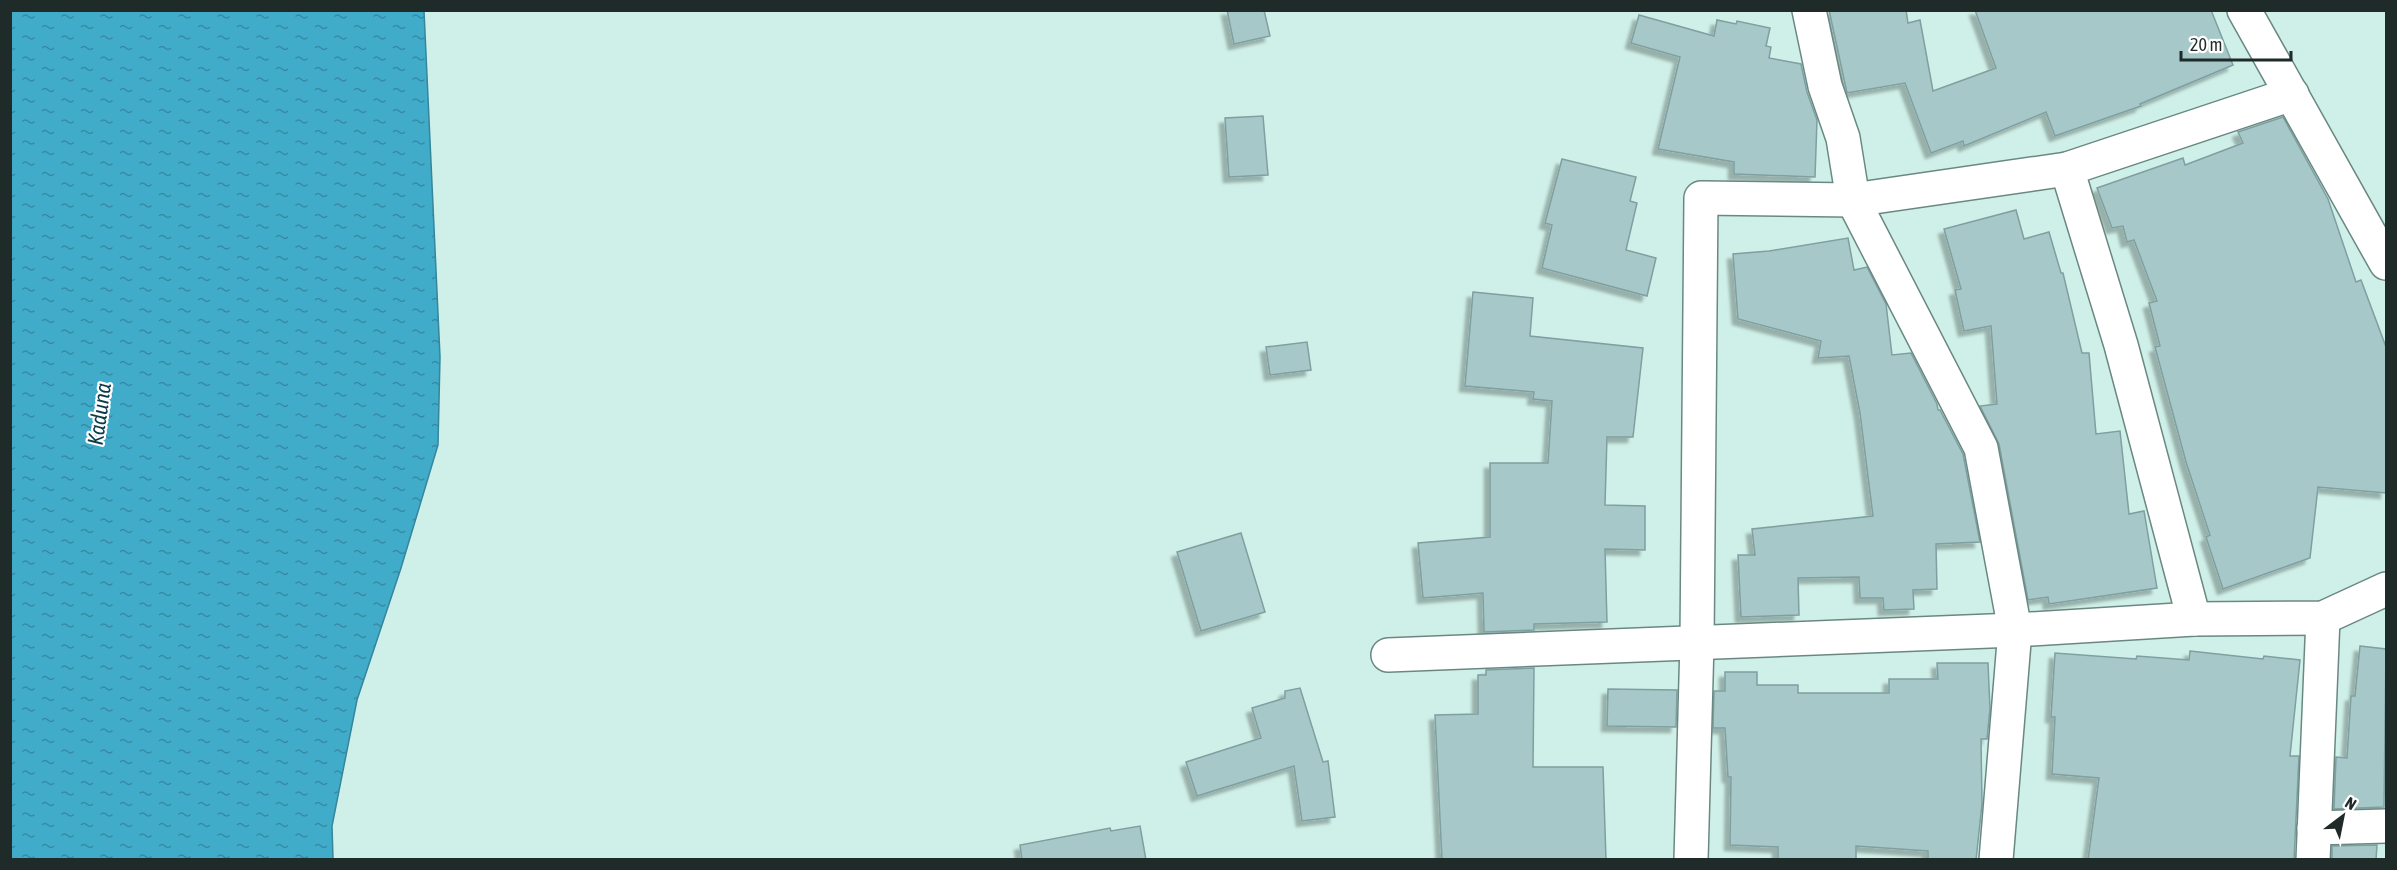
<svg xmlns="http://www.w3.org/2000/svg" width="2397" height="870" viewBox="0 0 2397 870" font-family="'Asap Condensed',sans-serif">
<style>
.water{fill:url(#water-ripples);stroke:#378599;stroke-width:1.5}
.building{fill:#a6c8c9;stroke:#7f9fa1;stroke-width:1.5;filter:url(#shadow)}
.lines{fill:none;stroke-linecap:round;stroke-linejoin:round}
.street-casing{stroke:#6a8881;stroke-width:36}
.street{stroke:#fff;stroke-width:33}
.labels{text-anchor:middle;stroke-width:4.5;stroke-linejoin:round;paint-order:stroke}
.water-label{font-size:22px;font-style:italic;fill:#0b3b48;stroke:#fff}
</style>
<defs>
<pattern id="water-ripples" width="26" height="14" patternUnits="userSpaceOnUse" patternTransform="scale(1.5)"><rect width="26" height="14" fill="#41abca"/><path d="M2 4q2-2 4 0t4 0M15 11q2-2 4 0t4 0" fill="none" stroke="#368ba4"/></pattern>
<filter id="shadow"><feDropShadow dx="-5.5" dy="5.5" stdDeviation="1.5" flood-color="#0004"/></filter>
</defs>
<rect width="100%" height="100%" fill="#cff0e8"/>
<path class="water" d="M10,11h414l16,346 -2,88 -37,123 -44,132 -25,126 1,33h-322z"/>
<g class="building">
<path d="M1227,10h37l6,26 -36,8z"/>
<path d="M1829,10h77l2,13 12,-3 13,71 63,-23 -21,-58h236l22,55 -93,39 1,2 -86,30 -9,-24 -82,34 -1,-5 -32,12 -26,-70 -58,10z"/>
<path d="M1639,15l75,21 3,-16 19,4 1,-3 33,7 -4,18 5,1 -2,11 32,6 6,28 10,28 -2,57 -81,-3v-12l-76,-13 22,-92 -49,-14z"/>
<path d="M1263,116l5,59 -39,2 -4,-59z"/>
<path d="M2283,117l45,82 28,83 5,-2 25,67v146l-68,-6 -8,71 -87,31 -17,-52 4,-2 -24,-73 -31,-115 5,-1 -11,-43 8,-2 -23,-61 -7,2 -4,-16 -11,2 -15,-40 86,-30 2,7 58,-22 -5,-11z"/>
<path d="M1562,159l74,18 -6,24 7,2 -11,47 30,8 -9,38 -105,-28 10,-43 -7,-2z"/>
<path d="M2016,210l8,29 25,-7 12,41h2l19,80h7l7,81 24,-3 9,83 15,-3 13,77 -108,16 -1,-7 -20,3 -29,-156 -19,-38 17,-2 -6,-78 -27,5 -9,-41 6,-1 -17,-60z"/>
<path d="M1848,238l6,32 13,-3 19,37 6,51 19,-2 26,51 1,6h2l23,44 17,88 -44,2 1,45 -24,1 1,19 -30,1 -1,-12h-23l-1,-21 -61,1 1,37 -58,2 -3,-62h17l-3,-26 121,-13 -13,-103 -11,-57 -31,2 3,-17 -83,-22 -5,-65 36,-3z"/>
<path d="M1473,292l60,6 -3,38 113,12 -10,89h-26l-2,68 40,1v44l-40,-1 2,73 -73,2v6l-50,2 -1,-39 -60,5 -5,-55 72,-6v-74h58l4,-62 -19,-2 1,-7 -69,-6z"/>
<path d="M1307,342l4,28 -41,5 -4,-28z"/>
<path d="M1241,533l24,79 -64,19 -24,-79z"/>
<path d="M2360,646l26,3 -2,158 -50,2 2,-52 11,1 4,-62h4z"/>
<path d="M2190,651l73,8 1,-3 36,4 -10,96h9l-5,104h-206l11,-82 -47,-4 3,-57h-4l4,-64 81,6 1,-3 52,4z"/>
<path d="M1937,663h51l2,46 -3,30h-6l1,65 -6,56h-48v-9l-72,-5v14h-78v-13l-48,-2 1,-68h-3l-3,-49h-12l1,-37h11v-19h32v13h41v8h91v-14h49z"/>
<path d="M1534,668l-1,99h70l3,93h-164l-7,-145 43,-1v-39h8v-5z"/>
<path d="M1300,688l23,74 5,-1 7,56 -33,4 -8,-55 -97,30 -11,-34 75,-24 -9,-30 33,-10v-7z"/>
<path d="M1608,689l69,1 -1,37 -69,-1z"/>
<path d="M1140,826l6,34h-124l-2,-15 90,-17 1,3z"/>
<path d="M2377,845l-1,15h-44v-14z"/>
</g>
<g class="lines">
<g class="street-casing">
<g id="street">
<path d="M1809,10l16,76 18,52 10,62 128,248 34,182 -19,230"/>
<path d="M2244,10l142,253"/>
<path d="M2067,169l54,176 73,274"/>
<path d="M1388,655l627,-25 179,-11 129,-1 63,-29"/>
<path d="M2314,828l72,-2"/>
<path d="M1691,860l6,-218 4,-444 152,2 214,-31 225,-75"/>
<path d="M2313,860l10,-242"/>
</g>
</g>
<use href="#street" class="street"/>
</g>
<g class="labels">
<g class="water-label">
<text transform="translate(99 414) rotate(-82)" y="8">Kaduna</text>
</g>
</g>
<rect width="2397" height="870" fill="none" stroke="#1f2b28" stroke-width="24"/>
<g transform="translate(2343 816) rotate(32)" stroke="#ffffff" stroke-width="4.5" paint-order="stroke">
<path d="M0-4.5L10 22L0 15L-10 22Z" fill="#1f2b28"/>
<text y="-9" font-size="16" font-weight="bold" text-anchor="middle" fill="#1f2b28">N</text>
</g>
<path d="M2181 51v9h110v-9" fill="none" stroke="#1f2b28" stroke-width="3"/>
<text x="2190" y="51" font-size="18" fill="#1f2b28" stroke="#ffffff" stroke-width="4.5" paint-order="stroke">20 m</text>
</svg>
